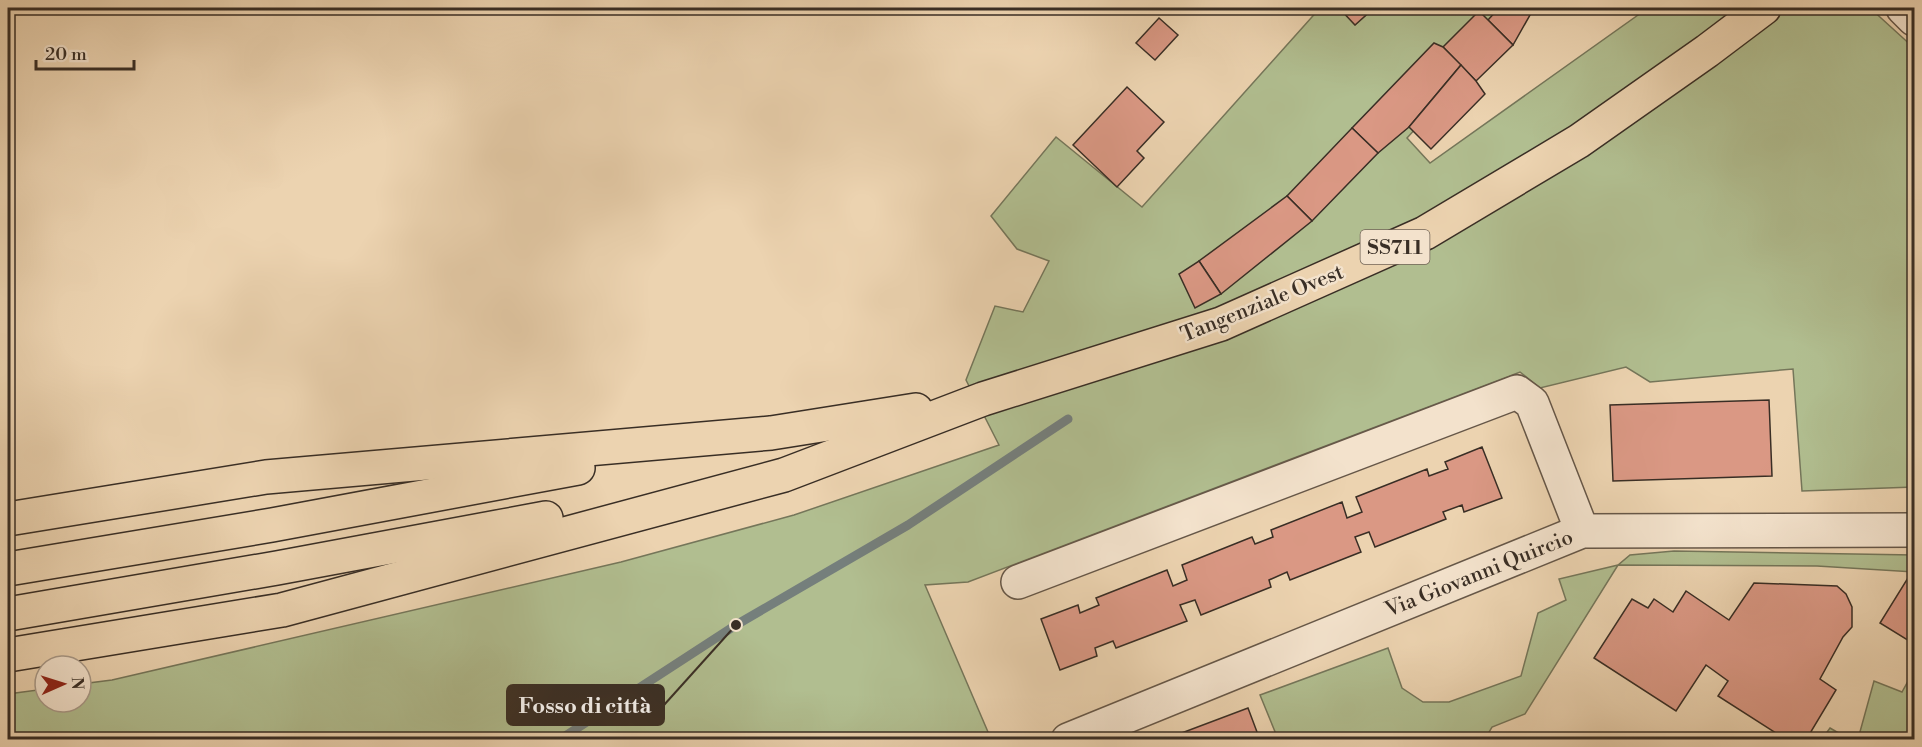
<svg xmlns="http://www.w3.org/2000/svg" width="1922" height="747" viewBox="0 0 1922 747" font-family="'Libre Bodoni',serif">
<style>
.green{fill:#b1be90;stroke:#75765a;stroke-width:1.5}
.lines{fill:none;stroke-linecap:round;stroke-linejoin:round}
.stream{stroke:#757f7c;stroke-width:9}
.building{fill:#da9884;stroke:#392e25;stroke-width:1.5}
.minor-casing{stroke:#665748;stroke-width:36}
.major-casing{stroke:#392e25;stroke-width:36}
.minor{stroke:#f3e2cc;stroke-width:33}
.major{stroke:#ecd3b0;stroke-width:33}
.labels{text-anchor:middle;stroke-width:5;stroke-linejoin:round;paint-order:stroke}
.shield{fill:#f3e2cc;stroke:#716457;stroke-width:1.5}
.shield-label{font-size:20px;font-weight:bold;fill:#392e25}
.street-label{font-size:21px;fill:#392e25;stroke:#f3e2cc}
.leader{fill:none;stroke:#392e25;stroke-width:2}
.callout-dot{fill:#392e25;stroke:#f3e2cc;stroke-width:2}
.callout{fill:#392e25;stroke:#392e25;stroke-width:2}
.callout-label{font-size:22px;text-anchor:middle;font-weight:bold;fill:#fff}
</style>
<rect width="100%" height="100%" fill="#ecd3b0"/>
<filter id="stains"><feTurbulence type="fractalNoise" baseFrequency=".00333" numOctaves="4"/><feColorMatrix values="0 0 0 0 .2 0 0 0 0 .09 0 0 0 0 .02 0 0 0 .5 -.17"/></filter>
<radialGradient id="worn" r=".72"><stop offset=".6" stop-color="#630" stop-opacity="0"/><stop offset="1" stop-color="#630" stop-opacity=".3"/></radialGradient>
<g class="green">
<path d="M1320,8h19l16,17 19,-17h152l-119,130 23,25 218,-155h222l44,40v439l-112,4 -9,-122 -143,13 -24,-15 -86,21 -20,-16 -552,210 -43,3 66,154 -983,1v-46l37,-5v13h36v-18l31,-4 509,-118 173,-47 205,-70 -33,-65 29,-74 28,6 26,-51 -32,-12 -26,-33 65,-79 86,70z"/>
<path d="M1674,551l240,4v17l-97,-6 -199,-1 -93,149 -33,13 -7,12h-207l-18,-44 128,-47 14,40 21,14h26l72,-26 17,-63 28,-13 -7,-21 59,-14 12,-10z"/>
<path d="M1914,670v69h-56l16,-58 28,11z"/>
<path d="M1830,728l19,11h-27z"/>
</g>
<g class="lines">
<path class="stream" d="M559,740l177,-115 172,-100 160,-106"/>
</g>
<g class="building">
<path d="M1339,8h35l-19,17z"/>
<path d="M1499,8h35l-21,37 -25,-25z"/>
<path d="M1479,11l34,34 -37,36 -33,-34z"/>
<path d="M1159,18l19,17 -23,25 -19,-17z"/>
<path d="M1434,43l9,4 18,18 -52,62 -31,26 -26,-25z"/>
<path d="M1461,65l15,16 9,13 -54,55 -22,-22z"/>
<path d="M1127,87l37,35 -27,29 7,7 -27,29 -44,-42z"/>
<path d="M1352,128l26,25 -66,68 -25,-25z"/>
<path d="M1287,196l25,25 -91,73 -22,-33z"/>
<path d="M1199,261l22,33 -26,14 -16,-34z"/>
<path d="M1769,400l3,76 -159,5 -3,-76z"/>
<path d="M1482,447l20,51 -38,14 -2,-7 -19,7 3,7 -71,28 -6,-15 -14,5 6,15 -71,28 -3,-8 -18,8 2,7 -70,28 -6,-15 -15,5 7,16 -71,27 -3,-7 -18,7 2,8 -37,14 -19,-51 37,-14 2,8 19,-8 -3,-7 71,-28 6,16 14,-6 -5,-15 70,-28 3,7 18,-7 -2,-7 71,-28 5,16 15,-6 -6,-15 71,-28 2,7 19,-7 -3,-7z"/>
<path d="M1911,573l3,2v69l-34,-21z"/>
<path d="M1754,583l83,3 9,8 6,13v20l-9,10 -23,42 16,11 -30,50h-19l-69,-44 10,-15 -22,-16 -30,46 -82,-53 38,-59 16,9 6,-9 19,13 13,-21 43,29z"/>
<path d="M1248,708l12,32h-97z"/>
</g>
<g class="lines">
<g class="minor-casing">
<g id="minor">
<path d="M1903,8l11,11"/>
<path d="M1018,582l499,-190 15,11 50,128"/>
<path d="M1068,740l514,-209 332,-1"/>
</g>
</g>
<g class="major-casing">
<g id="major">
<path d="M8,519l258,-42 505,-44 145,-23"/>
<path d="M8,569l264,-44 306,-57"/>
<path d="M8,614l269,-46 269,-50"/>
<path d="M8,655l274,-45 502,-135 199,-76 238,-75 204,-91 154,-92 128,-90 57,-43"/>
</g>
</g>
<use href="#minor" class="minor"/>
<use href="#major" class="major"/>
</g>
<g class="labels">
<rect class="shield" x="1360.5" y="230" width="69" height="34" rx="4.5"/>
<g class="shield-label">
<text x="1395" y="254">SS711</text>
</g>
<g class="street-label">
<text transform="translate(1262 303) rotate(-22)" y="7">Tangenziale Ovest</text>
<text transform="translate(1479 573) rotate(-22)" y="7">Via Giovanni Quircio</text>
</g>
</g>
<path class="leader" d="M736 625L664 705"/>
<circle class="callout-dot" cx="736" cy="625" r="6"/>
<rect class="callout" x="507" y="685" width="157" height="40" rx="6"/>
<g class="callout-label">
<text x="585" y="713">Fosso di città</text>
</g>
<rect width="1922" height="747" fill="none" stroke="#ecd3b0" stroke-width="30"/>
<rect x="9" y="9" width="1904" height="729" fill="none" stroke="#392e25" stroke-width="3"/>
<rect x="15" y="15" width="1892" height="717" fill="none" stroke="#392e25" stroke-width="1.5"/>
<g transform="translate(63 684) rotate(87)"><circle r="28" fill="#f3e2cc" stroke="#a99a89" stroke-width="1.5"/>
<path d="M0-4.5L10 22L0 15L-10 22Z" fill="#8f2418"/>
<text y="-9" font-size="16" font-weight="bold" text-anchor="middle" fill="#392e25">N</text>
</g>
<path d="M36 60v9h98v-9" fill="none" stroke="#392e25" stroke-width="3"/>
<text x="45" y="60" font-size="18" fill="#392e25" stroke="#f3e2cc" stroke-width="4.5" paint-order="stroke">20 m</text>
<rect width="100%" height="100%" filter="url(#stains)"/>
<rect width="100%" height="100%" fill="url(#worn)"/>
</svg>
